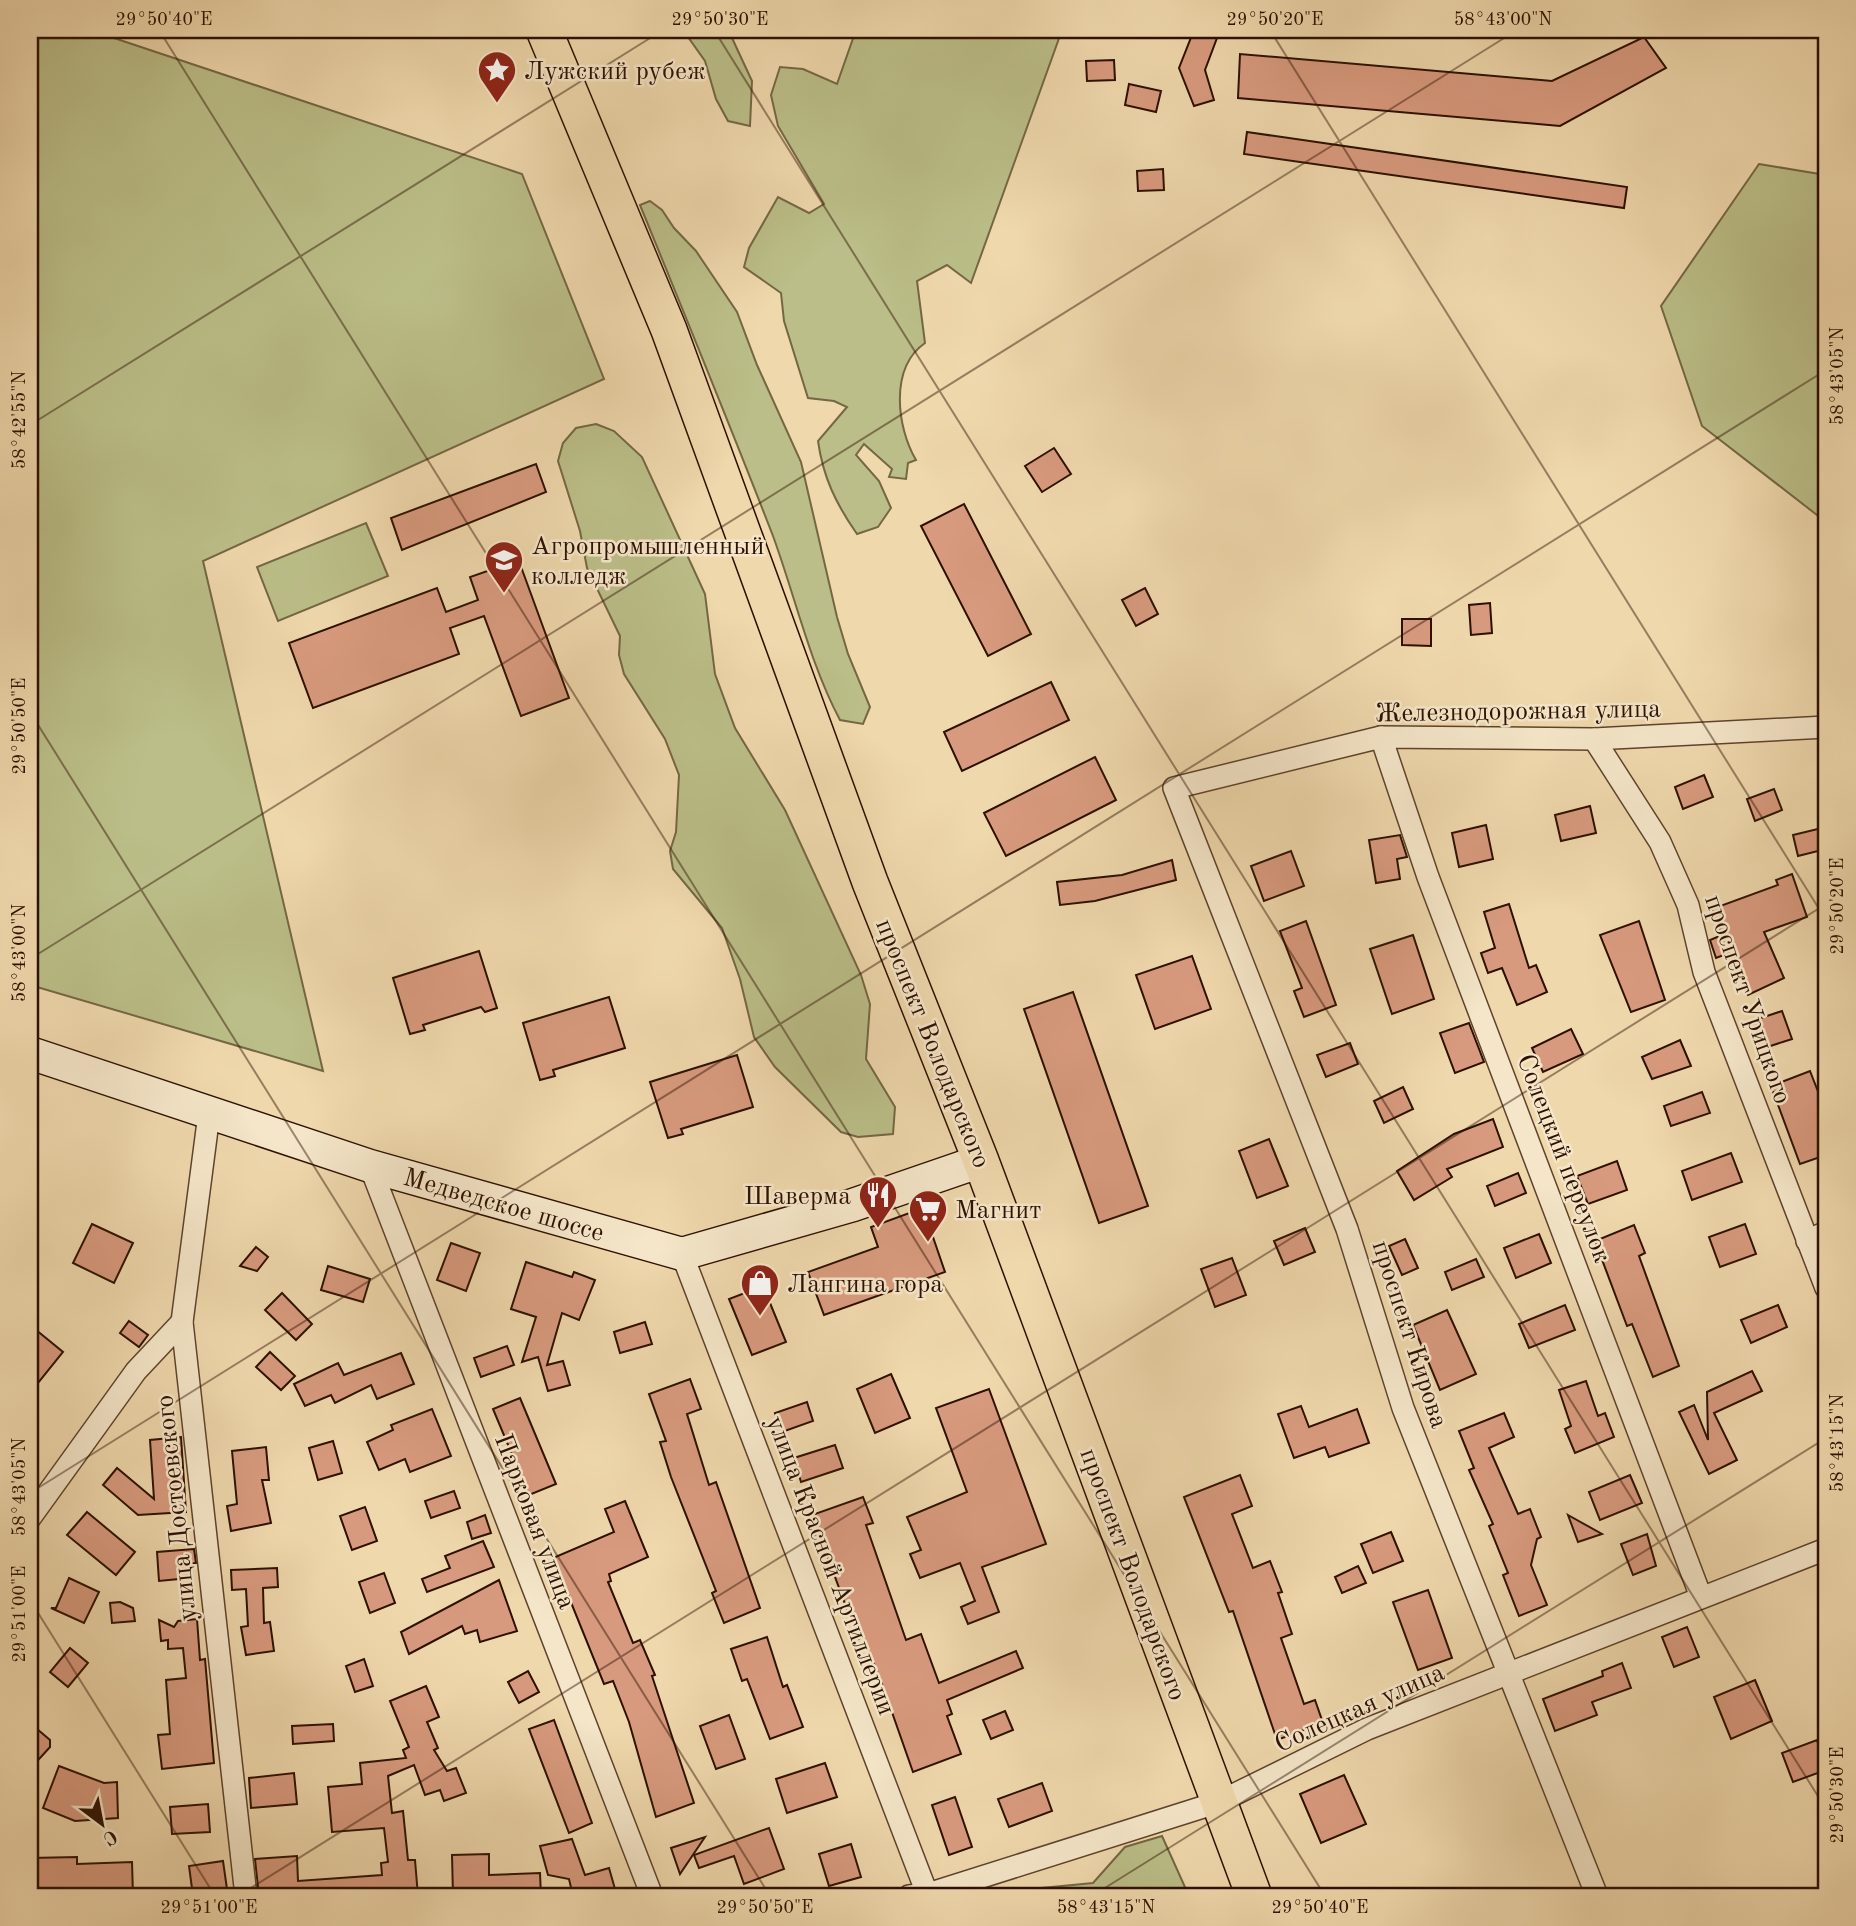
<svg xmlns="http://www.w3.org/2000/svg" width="1856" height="1926" viewBox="0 0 1856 1926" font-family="'Old Standard TT',serif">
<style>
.green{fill:#bbbe88;stroke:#746744;stroke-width:2}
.building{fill:#d89a7e;stroke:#2d1001;stroke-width:2}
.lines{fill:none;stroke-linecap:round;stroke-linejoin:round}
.street-casing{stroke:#5e422c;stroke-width:24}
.secondary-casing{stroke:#2d1001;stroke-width:35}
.primary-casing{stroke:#2d1001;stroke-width:38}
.street{stroke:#f5e6c9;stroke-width:21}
.secondary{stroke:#f5e6c9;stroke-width:32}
.primary{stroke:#efd8ac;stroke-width:35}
.ticks{fill:none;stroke:#2d1001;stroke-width:2;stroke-opacity:0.45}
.labels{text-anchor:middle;stroke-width:5;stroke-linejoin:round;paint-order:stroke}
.poi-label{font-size:26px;fill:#2d1001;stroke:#f5e6c9;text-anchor:start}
.street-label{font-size:26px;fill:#2d1001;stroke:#f5e6c9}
.neatline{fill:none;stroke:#2d1001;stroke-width:2.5}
.ticks-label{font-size:18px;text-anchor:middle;fill:#2d1001}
</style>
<rect width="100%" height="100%" fill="#efd8ac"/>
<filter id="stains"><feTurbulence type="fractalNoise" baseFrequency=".00286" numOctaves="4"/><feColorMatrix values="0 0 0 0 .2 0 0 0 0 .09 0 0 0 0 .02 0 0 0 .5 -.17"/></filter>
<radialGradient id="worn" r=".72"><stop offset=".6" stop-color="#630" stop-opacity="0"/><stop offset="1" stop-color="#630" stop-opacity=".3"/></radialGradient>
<g class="green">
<path d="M30,30h60l432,144 82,205 -401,182 120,510 -293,-86z"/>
<path d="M683,30h39l10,8 20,43 -2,45 -22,-5 -12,-22 -11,-38z"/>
<path d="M856,30h206l-91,253 -24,-18 -30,16 8,62c-36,25 -28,85 -9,117l-8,3 -2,16 -17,-2 3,-8 -28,-25 -8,11 23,26 12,27 -13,19 -21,7c-21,-30 -34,-57 -39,-93l29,-34 -13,-6 -26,-3 -24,-77 -3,-28 -37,-26 5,-19 29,-51 31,16 15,-9 -46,-78 -7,-31 9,-28 23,2 34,15z"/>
<path d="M1759,164l67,11v347l-124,-96 -41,-120z"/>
<path d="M650,201l12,9 12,18 22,23 41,61 20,53 44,97 36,155 11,37 22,53 -7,17 -23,-4c-30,-56 -45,-124 -67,-184 -43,-111 -88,-221 -133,-331z"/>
<path d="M596,424l18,7 28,26 63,137 10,80 20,54 50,82 76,165 9,29 -4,55 29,48 -2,27 -35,3 -17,-5 -66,-65 -21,-30 -14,-58 -18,-51 -49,-59 -3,-18 6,-19 3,-57 -14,-36 -41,-65 -5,-19 1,-19 -33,-68 -7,-37 -22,-70 5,-18 13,-15z"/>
<path d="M366,523l22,53 -110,45 -21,-54z"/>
<path d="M1162,1836l27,60h-169l11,-7 62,-6 32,-36z"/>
</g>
<g class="building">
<path d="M1194,30h26l-15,40 9,30 -20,6 -15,-38z"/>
<path d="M1644,37l22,31 -106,58 -322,-28 2,-44 312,27z"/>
<path d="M1114,60l1,20 -28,1 -1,-20z"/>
<path d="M1129,84l32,7 -5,21 -31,-7z"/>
<path d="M1247,132l380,55 -3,21 -380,-54z"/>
<path d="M1163,169l1,21 -26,1 -1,-20z"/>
<path d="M1054,448l17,26 -29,18 -17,-26z"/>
<path d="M536,464l10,28 -144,58 -11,-32z"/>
<path d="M964,504l67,130 -43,22 -67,-130z"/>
<path d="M520,564l49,134 -48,18 -37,-100 -34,12 9,26 -146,54 -24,-65 148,-55 9,24 32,-12 -8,-23 26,-9 2,4z"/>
<path d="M1145,588l13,26 -22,12 -14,-26z"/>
<path d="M1490,603l2,30 -21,2 -2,-30z"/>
<path d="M1402,619h29v27l-29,-1z"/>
<path d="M1051,682l18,38 -107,51 -18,-39z"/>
<path d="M1095,757l21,43 -110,56 -22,-43z"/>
<path d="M1704,775l9,22 -30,12 -8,-22z"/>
<path d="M1774,789l8,21 -27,11 -8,-22z"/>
<path d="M1590,806l6,27 -35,8 -6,-26z"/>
<path d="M1486,825l7,34 -34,8 -7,-34z"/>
<path d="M1826,827v22l-28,7 -5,-21z"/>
<path d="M1400,835l7,22 -10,2 3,20 -24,4 -7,-43z"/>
<path d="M1291,851l13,35 -40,15 -13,-35z"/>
<path d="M1172,860l4,20 -81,21 -35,4 -3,-23 65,-7z"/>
<path d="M1792,874l15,43 -43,15 20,46 -36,17 -19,-42 -13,5 -6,-18 12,-5 -10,-26 66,-24 -2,-5z"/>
<path d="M1509,904l20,64 7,-3 11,27 -30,13 -15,-37 -14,5 -7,-20 14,-5 -11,-36z"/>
<path d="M1306,921l30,84 -32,12 -10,-26 8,-3 -22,-57z"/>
<path d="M1639,921l26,79 -34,12 -31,-77z"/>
<path d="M1413,935l21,64 -42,15 -22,-65z"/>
<path d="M479,951l18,57 -12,4 -4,-5 -58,18 2,5 -15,4 -17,-56z"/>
<path d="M1192,956l19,53 -56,20 -19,-54z"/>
<path d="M1073,992l75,214 -49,17 -75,-214z"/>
<path d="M609,997l16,51 -72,22 2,6 -15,4 -17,-57z"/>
<path d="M1782,1011l10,28 -34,11 -9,-28z"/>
<path d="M1469,1023l15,39 -29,11 -15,-40z"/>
<path d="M1571,1029l12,25 -40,18 -11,-24z"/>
<path d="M1680,1040l11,26 -39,13 -10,-22z"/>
<path d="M1350,1043l8,21 -32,13 -9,-22z"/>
<path d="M737,1055l16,52 -72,22 2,5 -15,4 -18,-56z"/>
<path d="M1810,1071l16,41v43l-26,9 -29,-78z"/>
<path d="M1403,1087l10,22 -29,14 -10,-22z"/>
<path d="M1702,1092l8,21 -39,13 -7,-20z"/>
<path d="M1493,1119l10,28 -56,22 5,8 -38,23 -17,-29 57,-37z"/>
<path d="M1269,1139l19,47 -31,12 -18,-47z"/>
<path d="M1731,1153l11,29 -50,18 -10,-29z"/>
<path d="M1617,1161l10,29 -39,14 -11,-28z"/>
<path d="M1518,1173l8,20 -31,13 -8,-20z"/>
<path d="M923,1208l22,64 -121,43 -16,-43 70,-25 -7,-20z"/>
<path d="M92,1224l41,19 -19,40 -41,-20z"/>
<path d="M1745,1224l11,30 -36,13 -11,-30z"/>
<path d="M1634,1225l11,28 -6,3 40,110 -26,11 -21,-53 -5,2 -32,-85z"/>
<path d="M1305,1228l10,24 -31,13 -10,-24z"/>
<path d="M1539,1234l12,29 -35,15 -12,-30z"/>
<path d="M1405,1239l13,29 -16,7 -13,-29z"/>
<path d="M451,1243l29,10 -14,38 -29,-11z"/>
<path d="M256,1247l12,10 -11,14 -17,-5z"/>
<path d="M1232,1258l14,37 -31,12 -14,-38z"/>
<path d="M1476,1259l8,18 -32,13 -7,-18z"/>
<path d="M526,1262l46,15 2,-5 21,8 -16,40 -17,-7 -15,52 16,-4 7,24 -22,6 -10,-34 -16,5 14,-45 -25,-8z"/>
<path d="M328,1266l42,13 -7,23 -42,-12z"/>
<path d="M763,1286l23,56 -34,13 -23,-56z"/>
<path d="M282,1293l30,31 -16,16 -31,-30z"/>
<path d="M1565,1305l10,25 -46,18 -10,-24z"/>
<path d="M1778,1305l9,22 -36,16 -10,-23z"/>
<path d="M1447,1310l29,64 -36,16 -27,-65z"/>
<path d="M129,1321l19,14 -9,12 -19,-14z"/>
<path d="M645,1322l7,22 -32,9 -6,-21z"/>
<path d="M30,1325l33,27 -33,41z"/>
<path d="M507,1346l7,19 -33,12 -7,-19z"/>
<path d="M270,1352l25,24 -14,14 -25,-23z"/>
<path d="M401,1353l13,31 -37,15 -6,-14 -36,18 -4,-8 -26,11 -11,-22 44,-21 6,12z"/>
<path d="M1752,1371l10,20 -48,22 23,47 -28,14 -30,-62 15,-7 14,35 -1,-48z"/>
<path d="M891,1374l19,44 -35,15 -18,-44z"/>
<path d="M690,1379l11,30 -14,5 22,71 7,-3 44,126 -36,15 -12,-30 4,-2 -45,-114 -11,-35 6,-1 -17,-47z"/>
<path d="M1586,1381l12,35 7,-3 9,24 -39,16 -10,-24 6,-3 -12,-36z"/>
<path d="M989,1389l57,155 -64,23 17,45 -31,12 -7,-17 14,-6 -15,-38 -40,15 -10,-24 11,-4 -14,-33 60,-25 -31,-84z"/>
<path d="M520,1398l36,86 -27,11 -36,-86z"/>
<path d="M807,1402l6,19 -31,11 -7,-19z"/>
<path d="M1301,1406l8,21 48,-18 12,34 -40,14 -4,-10 -31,11 -16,-44z"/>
<path d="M432,1409l19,47 -41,16 -5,-13 -26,11 -12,-28 26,-12 -2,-5z"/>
<path d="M1504,1413l10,24 -25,11 29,66 12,-5 11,28 -4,2 -6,26 16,40 -28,11 -16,-41 5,-2 -19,-47 4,-2 -24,-54 5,-2 -15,-37z"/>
<path d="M181,1437l5,75 -48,3 -35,-30 14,-17 37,31 -4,-59z"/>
<path d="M333,1441l9,32 -24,7 -9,-32z"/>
<path d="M835,1445l8,23 -42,14 -7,-24z"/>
<path d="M266,1447l3,33h-7l9,43 -40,8 -4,-25 10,-2 -5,-53z"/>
<path d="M1240,1475l12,31 -20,8 21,54 17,-7 12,31 -4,1 14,41 -11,4 23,66 11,-4 8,23 -46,17 -44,-129 -4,1 -45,-115z"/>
<path d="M1630,1475l12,28 -42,17 -11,-28z"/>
<path d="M454,1491l6,17 -29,10 -6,-17z"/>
<path d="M863,1497l10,26 -7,2 40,115 15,-6 18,49 77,-32 7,17 -76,32 5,14 -5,2 14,38 -48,18 -32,-91 -18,-44 -5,2 -46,-124z"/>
<path d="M625,1501l23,56 -39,17 2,7 -3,1 25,61 7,-3 15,35 -3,1 42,127 -38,14 -27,-95 -16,-41 -9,3 -51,-126 61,-26 -9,-23z"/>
<path d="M365,1507l12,34 -25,9 -12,-34z"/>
<path d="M87,1512l48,40 -19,23 -49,-40z"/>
<path d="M485,1515l6,18 -19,6 -5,-17z"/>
<path d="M1568,1515l34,19 -24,8z"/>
<path d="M1391,1532l12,29 -30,12 -12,-29z"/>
<path d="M1647,1534l9,32 -23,9 -12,-31z"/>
<path d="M483,1541l11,26 -67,25 -5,-13 28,-11 -5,-12z"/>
<path d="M194,1549l2,14 -8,1 1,14 -30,3 -2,-29z"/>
<path d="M1358,1566l8,17 -24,10 -7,-16z"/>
<path d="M277,1568l1,19 -15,1 1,35 6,-1 4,29 -28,4 -5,-28 7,-1 -2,-37 -14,1 -1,-20z"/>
<path d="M384,1573l11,30 -25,10 -11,-31z"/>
<path d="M69,1578l30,14 -15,31 -33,-15h5z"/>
<path d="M499,1580l18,51 -37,11 -3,-12 -12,4 -3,-8 -53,28 -8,-22z"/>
<path d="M1428,1590l24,68 -34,12 -25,-68z"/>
<path d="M120,1602l13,6 2,13 -23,2 -2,-20z"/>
<path d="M197,1619l3,41 5,-1 9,104 -52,6 -4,-34 12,-1 -4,-54 20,-2 -3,-30 -15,1v-9l-7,1 -2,-21 15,7 4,-6z"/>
<path d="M1687,1627l12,30 -25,10 -12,-30z"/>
<path d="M767,1637l16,50 4,-2 16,42 -33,12 -23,-60 -5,2 -11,-32z"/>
<path d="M70,1648l18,15 -20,24 -18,-15z"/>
<path d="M364,1659l9,27 -18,6 -9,-26z"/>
<path d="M1622,1663l9,25 -39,14 5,13 -42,16 -12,-32 60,-23 -1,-5z"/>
<path d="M528,1671l11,21 -20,11 -11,-21z"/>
<path d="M1755,1680l17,41 -41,18 -17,-42z"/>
<path d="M426,1686l13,31 -12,5 11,26 -4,2 13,21 9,-3 10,25 -22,8 -4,-11 -15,5 -11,-30 -26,11 4,37 11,-2 5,49h7l3,36h-159l-4,-37 42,-3 1,25 84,-6 -1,-12 7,-1 -4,-34 -52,4 -4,-45 34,-3 -2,-21 46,-5 -3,-8 6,-3 -19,-46z"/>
<path d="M1005,1711l8,19 -22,9 -8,-19z"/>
<path d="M729,1715l16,44 -29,10 -16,-43z"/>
<path d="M554,1720l38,103 -23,10 -40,-104z"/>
<path d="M30,1723l20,17v7l-20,22z"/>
<path d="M333,1724l1,17 -41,3 -1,-18z"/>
<path d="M1817,1740l9,30 -33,12 -11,-29z"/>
<path d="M825,1763l12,34 -50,16 -11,-34z"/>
<path d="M59,1766l45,17 13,-1 1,36 -43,3 -32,-13z"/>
<path d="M294,1773l3,31 -46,4 -2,-30z"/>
<path d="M1344,1775l22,49 -45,19 -21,-49z"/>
<path d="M1042,1783l10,28 -43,16 -11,-28z"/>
<path d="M955,1797l17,50 -23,8 -17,-50z"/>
<path d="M208,1804l2,28 -38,2 -2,-27z"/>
<path d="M769,1828l15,41 -40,15 -10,-28 -35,12 -5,-13z"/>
<path d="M705,1837l-25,37 -9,-26z"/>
<path d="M572,1839l13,36 24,-7 6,21 -27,7h-15l-4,-17 -21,-4 -8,-29z"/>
<path d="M851,1844l10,33 -32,9 -10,-32z"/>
<path d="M489,1854v21l51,-2 1,23h-88l-1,-41z"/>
<path d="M77,1857v7l55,-2 1,34h-103v-38z"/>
<path d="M223,1861l5,35h-35l-4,-30z"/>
</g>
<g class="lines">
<g class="street-casing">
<g id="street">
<path d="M1381,737l47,140 273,720"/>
<path d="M1594,739l66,103 28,63 16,67 122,316"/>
<path d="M209,1114l-27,208 64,574"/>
<path d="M370,1166l282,730"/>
<path d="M1807,1241l19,-9"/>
<path d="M682,1254l246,642"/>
<path d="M30,1518l106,-147 46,-49"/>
<path d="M909,1896l19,-2 291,-92 148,-73 459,-180"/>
<path d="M1597,1896l-194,-488 -56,-179 -173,-441 207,-51 213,2 232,-12"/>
</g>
</g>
<g class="secondary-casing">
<path id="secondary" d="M30,1053l340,113 312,88 171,-49 128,-44"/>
</g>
<g class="primary-casing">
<path id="primary" d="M544,30l125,300 201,552 111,279 273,735"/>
</g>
<use href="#street" class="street"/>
<use href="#secondary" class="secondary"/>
<use href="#primary" class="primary"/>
</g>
<path class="ticks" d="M159,30l1166,1866M714,30l1112,1779M1270,30l556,890M1825,30l1,2M30,425l633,-395M30,712l740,1184M30,959l1487,-929M30,1493l1796,-1123M30,1600l185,296M238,1896l1588,-992M1092,1896l734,-458"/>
<defs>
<g id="sight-pin" transform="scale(2.0125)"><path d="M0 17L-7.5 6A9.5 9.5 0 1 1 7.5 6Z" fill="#8f2418" stroke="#f5e6c9"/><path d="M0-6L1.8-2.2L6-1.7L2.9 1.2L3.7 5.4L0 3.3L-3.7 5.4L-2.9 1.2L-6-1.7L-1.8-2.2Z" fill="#fff"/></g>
<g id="university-pin" transform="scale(2.0125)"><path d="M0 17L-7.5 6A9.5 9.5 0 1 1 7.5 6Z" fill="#8f2418" stroke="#f5e6c9"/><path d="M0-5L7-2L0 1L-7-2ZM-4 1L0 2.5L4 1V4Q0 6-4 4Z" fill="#fff"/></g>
<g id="restaurant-pin" transform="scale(2.0125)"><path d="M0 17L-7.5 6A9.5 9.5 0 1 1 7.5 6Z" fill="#8f2418" stroke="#f5e6c9"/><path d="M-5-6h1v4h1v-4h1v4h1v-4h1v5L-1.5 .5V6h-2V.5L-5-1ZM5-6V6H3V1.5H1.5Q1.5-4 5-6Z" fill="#fff"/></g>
<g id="supermarket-pin" transform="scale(2.0125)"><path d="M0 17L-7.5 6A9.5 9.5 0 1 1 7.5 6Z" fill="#8f2418" stroke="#f5e6c9"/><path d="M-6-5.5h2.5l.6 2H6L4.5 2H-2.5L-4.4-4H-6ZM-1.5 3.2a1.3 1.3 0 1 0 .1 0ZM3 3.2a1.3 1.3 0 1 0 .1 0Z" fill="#fff"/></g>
<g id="shop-pin" transform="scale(2.0125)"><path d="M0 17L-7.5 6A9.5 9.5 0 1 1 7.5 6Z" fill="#8f2418" stroke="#f5e6c9"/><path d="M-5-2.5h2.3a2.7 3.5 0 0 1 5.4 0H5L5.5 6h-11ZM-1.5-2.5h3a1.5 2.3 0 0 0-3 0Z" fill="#fff"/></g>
</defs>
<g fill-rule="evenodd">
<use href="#sight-pin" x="497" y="70"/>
<use href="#university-pin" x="504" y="560"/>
<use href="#restaurant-pin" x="878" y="1195"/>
<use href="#supermarket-pin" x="928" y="1209"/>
<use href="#shop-pin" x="760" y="1283"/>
</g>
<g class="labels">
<g class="poi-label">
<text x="524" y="79">Лужский рубеж</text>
<text x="531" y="554">Агропромышленный<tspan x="531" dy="30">колледж</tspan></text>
<text x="851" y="1204" text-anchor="end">Шаверма</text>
<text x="955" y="1218">Магнит</text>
<text x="787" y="1292">Лангина гора</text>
</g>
<g class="street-label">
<text transform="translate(1518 710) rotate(-1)" y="9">Железнодорожная улица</text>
<text transform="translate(1749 999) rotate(71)" y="9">проспект Урицкого</text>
<text transform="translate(934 1043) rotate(68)" y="9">проспект Володарского</text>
<text transform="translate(1565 1158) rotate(69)" y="9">Солецкий переулок</text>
<text transform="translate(504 1204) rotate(16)" y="9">Медведское шоссе</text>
<text transform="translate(1411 1334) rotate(72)" y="9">проспект Кирова</text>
<text transform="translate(175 1508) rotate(-96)" y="9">улица Достоевского</text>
<text transform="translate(536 1521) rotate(69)" y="9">Парковая улица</text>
<text transform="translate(832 1565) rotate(69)" y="9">улица Красной Артиллерии</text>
<text transform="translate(1134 1574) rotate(70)" y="9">проспект Володарского</text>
<text transform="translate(1359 1707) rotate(-24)" y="9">Солецкая улица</text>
</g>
</g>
<rect width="1856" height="1926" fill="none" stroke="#efd8ac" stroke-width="77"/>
<g transform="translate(102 1824) rotate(148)" stroke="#f5e6c9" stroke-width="5" paint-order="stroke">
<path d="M0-5L12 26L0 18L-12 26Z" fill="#2d1001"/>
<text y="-10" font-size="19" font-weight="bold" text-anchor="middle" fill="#2d1001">С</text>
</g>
<rect x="38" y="38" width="1780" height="1850" class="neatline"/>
<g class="ticks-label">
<text x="164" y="25">29°50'40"E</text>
<text x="720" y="25">29°50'30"E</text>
<text x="1275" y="25">29°50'20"E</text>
<text x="1503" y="25">58°43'00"N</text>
<text transform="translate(1837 376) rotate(-90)" y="6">58°43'05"N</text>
<text transform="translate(19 420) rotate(-90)" y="6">58°42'55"N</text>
<text transform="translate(19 726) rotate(-90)" y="6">29°50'50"E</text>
<text transform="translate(1837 906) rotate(-90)" y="6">29°50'20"E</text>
<text transform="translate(19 953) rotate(-90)" y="6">58°43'00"N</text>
<text transform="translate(1837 1443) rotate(-90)" y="6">58°43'15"N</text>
<text transform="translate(19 1487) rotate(-90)" y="6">58°43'05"N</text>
<text transform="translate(19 1614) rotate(-90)" y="6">29°51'00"E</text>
<text transform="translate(1837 1795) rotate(-90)" y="6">29°50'30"E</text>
<text x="209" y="1913">29°51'00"E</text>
<text x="765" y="1913">29°50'50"E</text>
<text x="1106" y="1913">58°43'15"N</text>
<text x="1320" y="1913">29°50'40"E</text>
</g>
<rect width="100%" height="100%" filter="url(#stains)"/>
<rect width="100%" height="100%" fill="url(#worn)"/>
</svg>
